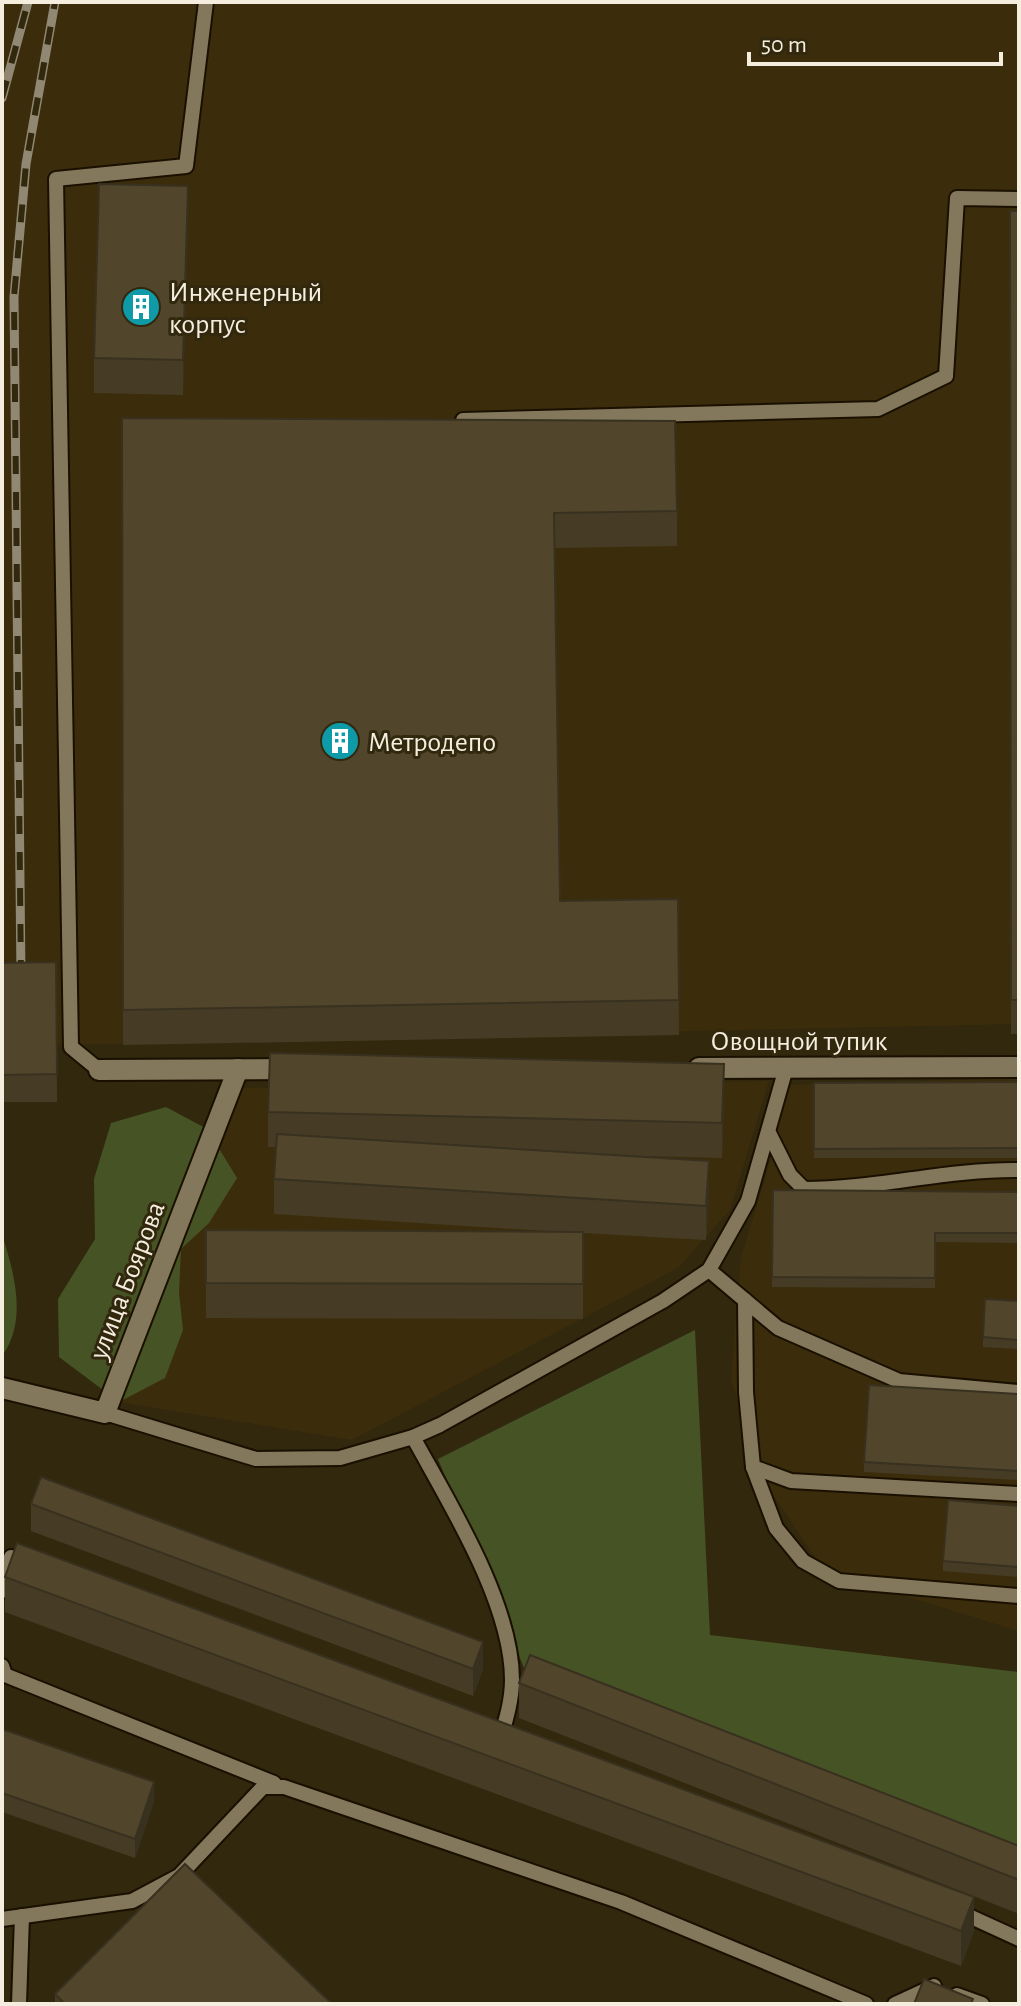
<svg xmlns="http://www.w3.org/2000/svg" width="1021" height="2006" viewBox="0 0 1021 2006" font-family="'Alegreya Sans',sans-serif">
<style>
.built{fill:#3b2d0b}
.green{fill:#465425}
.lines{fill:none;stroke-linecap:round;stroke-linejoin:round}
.service-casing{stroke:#1a1000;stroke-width:18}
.minor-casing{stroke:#1a1000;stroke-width:24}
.service{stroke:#84785c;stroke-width:14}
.minor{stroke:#84785c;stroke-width:20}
.rail-casing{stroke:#918873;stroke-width:9}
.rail{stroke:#32280e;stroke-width:6;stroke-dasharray:18;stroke-linecap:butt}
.wall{fill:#463c26}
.shaded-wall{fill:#39311f}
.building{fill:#51462c;stroke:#39311f;stroke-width:2}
.labels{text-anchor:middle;stroke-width:6;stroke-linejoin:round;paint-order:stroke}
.poi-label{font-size:28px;fill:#f5eedf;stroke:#32280e;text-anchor:start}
.street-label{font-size:28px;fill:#f5eedf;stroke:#32280e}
</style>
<rect width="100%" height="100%" fill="#32280e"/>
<g class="built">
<path d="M2,2h1017v1022l-963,21 -54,-55z"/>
<path d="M1019,1078v553l-195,-60 -59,-88 -34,-103 10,-123 32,-104 13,-68z"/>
<path d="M769,1081l-39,129 -52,58 -326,172 -233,-38 122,-314z"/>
</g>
<g class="green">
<path d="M166,1107l41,22 30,49 -28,45 -28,26 -2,44 4,37 -18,48 -46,24 -60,-45 -1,-58 37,-60 -1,-60 17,-56z"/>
<path d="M2,1234c12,39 26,86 0,122z"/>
<path d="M695,1330l15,305 309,37v197l-478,-160 -103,-250z"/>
</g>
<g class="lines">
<g class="service-casing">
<g id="service">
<path d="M463,420l415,-11 68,-33 11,-178 62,1"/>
<path d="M99,1070l-28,-23 -15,-868 130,-13 20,-164"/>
<path d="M769,1133l21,42 14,14c72,0 143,-20 215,-19"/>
<path d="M709,1270l69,58 121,53 120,11"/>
<path d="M745,1300l1,92 7,75 23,61 27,33 36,20 180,15"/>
<path d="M105,1413l151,46 84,-1 73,-21 27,-12 223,-124 46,-31 39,-69 38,-133"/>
<path d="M413,1437c36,66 99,166 99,243 0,20 -6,40 -12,60"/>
<path d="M753,1467l38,14 228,13"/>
<path d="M2,1591l9,-34"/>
<path d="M2,1666l3,9 269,108"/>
<path d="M958,1911l61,28"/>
<path d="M2,1919l130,-18 47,-25 84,-89h21l337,115 245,102"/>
<path d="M957,1995l25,9"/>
<path d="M19,2004l3,-88"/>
<path d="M895,2004l39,-18"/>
</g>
</g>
<g class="minor-casing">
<g id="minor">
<path d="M699,1068l320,-1"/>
<path d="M99,1070l196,-1"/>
<path d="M2,1388l103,25 133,-344"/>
</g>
</g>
<use href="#service" class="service"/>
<use href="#minor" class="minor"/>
<g class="rail-casing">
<g id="rail">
<path d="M2,98l26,-96"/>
<path d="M21,978l-7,-681 12,-133 29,-162"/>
</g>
</g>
<use href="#rail" class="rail"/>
</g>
<g class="wall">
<path d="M1010,211h9v823h-8z"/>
<path d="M188,221l-5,174 -89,-2v-35z"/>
<path d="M122,418l555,93v35l-123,2 6,353 118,-2 1,136 -556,10z"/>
<path d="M56,962l1,140h-55v-139z"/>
<path d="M1019,1082v76h-205v-75z"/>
<path d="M724,1098l-2,60 -115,-3 102,41 -3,44 -123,-7v86l-377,-1v-88l357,2 -289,-18v-35l2,-32h-8v-35z"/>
<path d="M773,1190l246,2v51l-84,-1v46l-163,-1z"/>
<path d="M1019,1301v48l-36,-2v-10z"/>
<path d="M1019,1394v86l-155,-8v-10z"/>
<path d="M31,1504l452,165 -10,27 -442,-165z"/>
<path d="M1019,1506v71l-76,-6v-10z"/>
<path d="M5,1577l969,354 -13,35 -956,-354z"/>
<path d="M519,1683l500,163v68l-500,-196z"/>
<path d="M2,1729l152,72 -19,57 -133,-46z"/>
<path d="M55,1994l277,10h-277z"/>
</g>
<g class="shaded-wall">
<path d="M188,186v35l-5,174v-35z"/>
<path d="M724,1064v34l-2,60v-35z"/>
<path d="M709,1161v35l-3,44v-34z"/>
<path d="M483,1642v27l-10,27v-27z"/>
<path d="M154,1782v19l-19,57v-19z"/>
<path d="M974,1897v34l-13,35v-35z"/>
</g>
<g class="building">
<path d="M99,184l89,2 -5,174 -89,-2z"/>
<path d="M1010,211h9v789h-8z"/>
<path d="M122,418l553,3 2,90 -123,2 6,388 118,-2 1,101 -556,10z"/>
<path d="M56,962l1,112 -55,1v-112z"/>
<path d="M270,1053l454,11 -2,59 -454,-11z"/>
<path d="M1019,1082v66l-205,1v-66z"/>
<path d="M277,1134l432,27 -3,45 -432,-27z"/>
<path d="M773,1190l246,2v41h-84v45l-163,-1z"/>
<path d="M206,1230l377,2v52l-377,-1z"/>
<path d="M985,1299l34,2v39l-36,-3z"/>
<path d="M869,1385l150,9v77l-155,-9z"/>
<path d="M41,1477l442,165 -10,27 -442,-165z"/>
<path d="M948,1500l71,6v61l-76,-6z"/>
<path d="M17,1543l957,354 -13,34 -956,-354z"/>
<path d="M530,1655l489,191v34l-500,-197z"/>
<path d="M2,1729l152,53 -19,57 -133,-46z"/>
<path d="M185,1864l147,140h-267l-10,-10z"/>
<path d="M924,1979l49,20 -2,5h-57z"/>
</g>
<defs>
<g id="building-disc" transform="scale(2)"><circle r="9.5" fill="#0f9aa8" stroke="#32280e"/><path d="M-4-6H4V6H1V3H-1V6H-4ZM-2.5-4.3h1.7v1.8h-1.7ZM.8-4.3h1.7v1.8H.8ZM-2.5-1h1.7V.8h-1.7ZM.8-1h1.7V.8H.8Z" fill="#fff"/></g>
</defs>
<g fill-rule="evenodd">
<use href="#building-disc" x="141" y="307"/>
<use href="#building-disc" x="340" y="741"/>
</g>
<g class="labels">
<g class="poi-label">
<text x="169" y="301">Инженерный<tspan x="169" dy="32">корпус</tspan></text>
<text x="368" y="751">Метродепо</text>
</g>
<g class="street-label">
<text x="799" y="1050">Овощной тупик</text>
<text transform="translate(126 1280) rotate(-69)" y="10">улица Боярова</text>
</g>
</g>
<rect width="1021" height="2006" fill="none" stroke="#f5eedf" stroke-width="8"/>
<path d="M749 52v12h252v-12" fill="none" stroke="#f5eedf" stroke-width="4"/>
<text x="761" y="52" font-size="24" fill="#f5eedf" stroke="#32280e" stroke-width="6" paint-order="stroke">50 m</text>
</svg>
